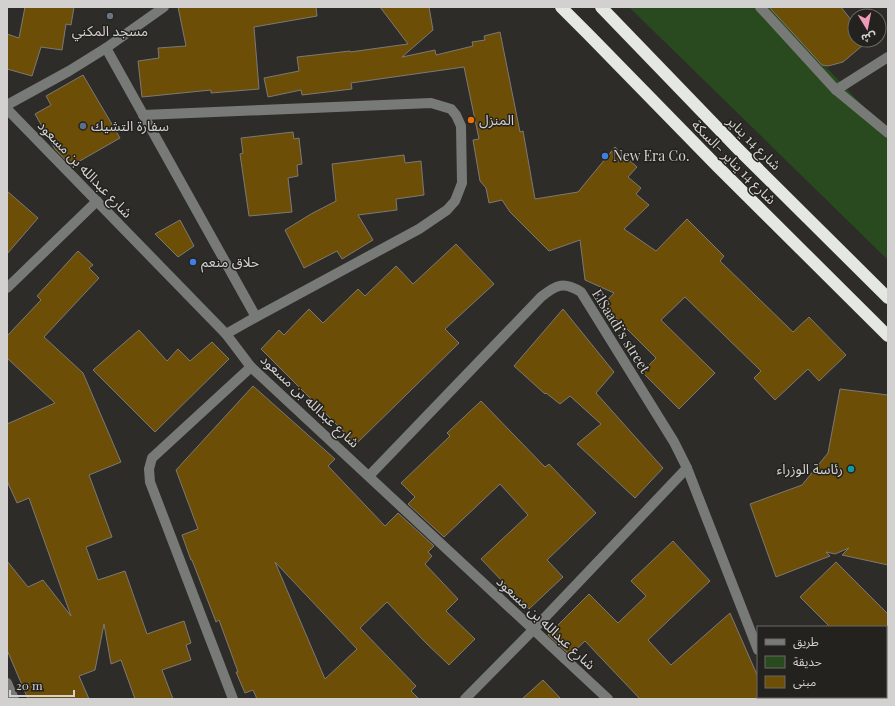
<svg xmlns="http://www.w3.org/2000/svg" width="895" height="706" viewBox="0 0 895 706" font-family="'Playfair Display','Noto Sans Arabic',serif">
<style>
.green{fill:#294a1e}
.building{fill:#6d4e07;stroke:#7c7975;fill-rule:evenodd}
.lines{fill:none;stroke-linecap:round;stroke-linejoin:round}
.minor{stroke:#787a78;stroke-width:10}
.highway{stroke:#e4e7e2;stroke-width:12}
.worship-dot{fill:#6b7280;stroke:#24221e;stroke-width:1.5}
.food-dot{fill:#e8710a;stroke:#24221e;stroke-width:1.5}
.service-dot{fill:#5c6f8a;stroke:#24221e;stroke-width:1.5}
.shop-dot{fill:#3f7fe0;stroke:#24221e;stroke-width:1.5}
.culture-dot{fill:#0f9aa8;stroke:#24221e;stroke-width:1.5}
.labels{text-anchor:middle;stroke-width:3;stroke-linejoin:round;paint-order:stroke}
.poi-label{font-size:14px;fill:#d3d1cf;stroke:#24221e;text-anchor:start}
.street-label{font-size:14px;fill:#d3d1cf;stroke:#24221e}
</style>
<rect width="100%" height="100%" fill="#2e2c28"/>
<path class="green" d="M629,7h141l118,126v127z"/>
<g class="building">
<path d="M25,7h49l-3,18 -5,-1 -4,26 -21,-3 -9,29 -25,-7v-35l12,4z"/>
<path d="M178,7h138l1,9 -63,11 5,62 -48,4v-3l-69,7 -4,-36 21,-3 -1,-10 28,-2z"/>
<path d="M380,7h49l4,23 -31,27 33,-7 1,5 37,-9 -1,-4 13,-2 -1,-4 16,-4 20,100 3,-1 12,68 43,-7 37,-45 22,20 -9,10 13,11 -5,6 13,11 -25,24 32,22 31,-32 37,37 -4,5 73,71 16,-15 37,38 -27,26 -11,-12 -33,31 -21,-22 7,-7 -76,-74 -24,23 54,53 -36,36 -37,-37 14,-14 -53,-53 11,-12 -29,-13 -5,-40 -31,11 -39,-39 -8,-12 -13,3 -3,-15 -6,-7 -7,-41 6,-1 -15,-72 -113,16 1,6 -50,6 -1,-5 -33,7 -4,-19 35,-7 -2,-14 53,-6v1l58,-8z"/>
<path d="M769,7h72l14,18v15h14l-26,22 -15,4 -6,-1z"/>
<path d="M83,75l37,63 -49,28 -16,-17 -20,-35 16,-9 -5,-9z"/>
<path d="M293,132l1,7 5,-1 3,26 -5,1 1,11 -10,2 4,34 -43,4 -9,-62 3,-1 -2,-15z"/>
<path d="M404,155l1,8 16,-2 3,34 -28,4 1,11 -39,5 15,25 -31,19 -5,-8 -33,17 -19,-38 26,-16 25,-13 -4,-37z"/>
<path d="M7,191l31,27 -31,36z"/>
<path d="M180,220l14,26 -16,11 -23,-23z"/>
<path d="M456,244l38,40 -49,45 14,14 -103,101 -95,-95 18,-19 5,5 25,-26 14,14 35,-34 7,7 31,-30 17,18z"/>
<path d="M78,251l15,14 -4,3 10,10 -55,59 39,36 38,89 -32,13 23,62 -26,10 12,33 27,-9 22,63 37,-13 7,22 -5,2 5,15 -29,10 11,29h-38l-14,-39 -10,4 -7,-40 -9,46 -16,6 10,23h-61l-21,-49v-89l21,26 15,-7 28,36 -42,-118 -12,5 -10,-22v-57l48,-21 -48,-45v-22l34,-36 -4,-4z"/>
<path d="M563,309l51,63 -18,21 67,75 -28,30 -58,-54 24,-20 -31,-28 -10,8 -14,-11 -1,1 -31,-28z"/>
<path d="M139,330l28,31 11,-12 12,12 22,-19 17,17 -74,73 -62,-62z"/>
<path d="M253,386l82,73 -7,7 57,60 13,-13 36,33 -6,6 4,4 -7,8 33,35 -12,12 29,28 -26,26 -23,-22 -39,-41 -27,26 56,58 -5,5 8,8h-162l-4,-9 -8,3 -9,-21h2l-19,-52 -3,2 -24,-62h-1l-9,-25 16,-6 -22,-59zM275,562l82,87 -32,30z"/>
<path d="M840,389l48,6v170l-46,-10 7,-7 -14,6 -9,-2 4,4 -54,21 -26,-73 52,-19 26,-32z"/>
<path d="M481,401l64,66 4,-3 47,49 -49,47 16,17 -34,32 -48,-50 47,-44 -28,-31 -56,53 -36,-33 7,-7 -14,-14 49,-47 -3,-3z"/>
<path d="M673,541l37,40 -62,59 23,25 59,-52 28,64v22h-118l-55,-58 -15,14 -22,-20 41,-41 29,29 28,-27 -15,-15z"/>
<path d="M836,562l52,52v13h-58l-30,-30z"/>
<path d="M543,680l18,19h-39z"/>
</g>
<g class="lines">
<g class="minor">
<path d="M760,7l76,83 52,43"/>
<path d="M106,48l150,269"/>
<path d="M836,90l52,-33"/>
<path d="M7,105l62,-34 37,-23 58,-41"/>
<path d="M7,109l219,225 25,33 357,332"/>
<path d="M143,115l288,-12 20,6 5,6 5,11 1,57 -7,18 -8,9 -28,19 -163,88 -30,17"/>
<path d="M7,288l90,-87"/>
<path d="M369,476l172,-179c15,-12 22,-16 40,-5l93,150 13,26 71,182"/>
<path d="M7,683l7,16"/>
<path d="M233,699l-83,-217 -1,-13 3,-11 99,-91"/>
<path d="M465,699l68,-69 154,-162"/>
<path d="M770,699v-2"/>
</g>
<g class="highway">
<path d="M561,7l28,28 128,131 171,170"/>
<path d="M601,7l137,142 150,149"/>
</g>
</g>
<circle class="worship-dot" cx="110" cy="16" r="4"/>
<circle class="food-dot" cx="471" cy="120" r="4"/>
<circle class="service-dot" cx="83" cy="126" r="4"/>
<g class="shop-dot">
<circle cx="605" cy="156" r="4"/>
<circle cx="193" cy="262" r="4"/>
</g>
<circle class="culture-dot" cx="851" cy="469" r="4"/>
<g class="labels">
<g class="poi-label">
<text x="110" y="36" text-anchor="middle">مسجد المكني</text>
<text x="479" y="125">المنزل</text>
<text x="91" y="131">سفارة التشيك</text>
<text x="613" y="161">New Era Co.</text>
<text x="201" y="267">حلاق منعم</text>
<text x="843" y="474" text-anchor="end">رئاسة الوزراء</text>
</g>
<g class="street-label">
<text transform="translate(754 143) rotate(45)" y="5">شارع 14 يناير</text>
<text transform="translate(734 162) rotate(45)" y="5">شارع 14 يناير -السكة</text>
<text transform="translate(85 169) rotate(46)" y="5">شارع عبدالله بن مسعود</text>
<text transform="translate(621 331) rotate(58)" y="5">ElSaadi’s street</text>
<text transform="translate(310 401) rotate(43)" y="5">شارع عبدالله بن مسعود</text>
<text transform="translate(546 623) rotate(43)" y="5">شارع عبدالله بن مسعود</text>
</g>
</g>
<rect width="895" height="706" fill="none" stroke="#d3d1cf" stroke-width="16"/>
<rect x="757" y="626" width="130" height="72" fill="#24221e" stroke="#6a6865"/>
<rect x="765" y="639" width="20" height="6" fill="#787a78" stroke="#6a6865"/>
<text x="793" y="646" font-size="12" fill="#d3d1cf">طريق</text>
<rect x="765" y="656" width="20" height="12" fill="#294a1e" stroke="#6a6865"/>
<text x="793" y="666" font-size="12" fill="#d3d1cf">حديقة</text>
<rect x="765" y="676" width="20" height="12" fill="#6d4e07" stroke="#6a6865"/>
<text x="793" y="686" font-size="12" fill="#d3d1cf">مبنى</text>
<g transform="translate(867 28) rotate(170)"><circle r="19" fill="#24221e" stroke="#6a6865"/>
<path d="M0-3L7 15L0 10L-7 15Z" fill="#ef9ab7"/>
<text y="-6" font-size="11" font-weight="bold" text-anchor="middle" fill="#d3d1cf">ش</text>
</g>
<path d="M10 690v6h64v-6" fill="none" stroke="#d3d1cf" stroke-width="2"/>
<text x="16" y="690" font-size="12" fill="#d3d1cf" stroke="#24221e" stroke-width="3" paint-order="stroke">20 m</text>
</svg>
